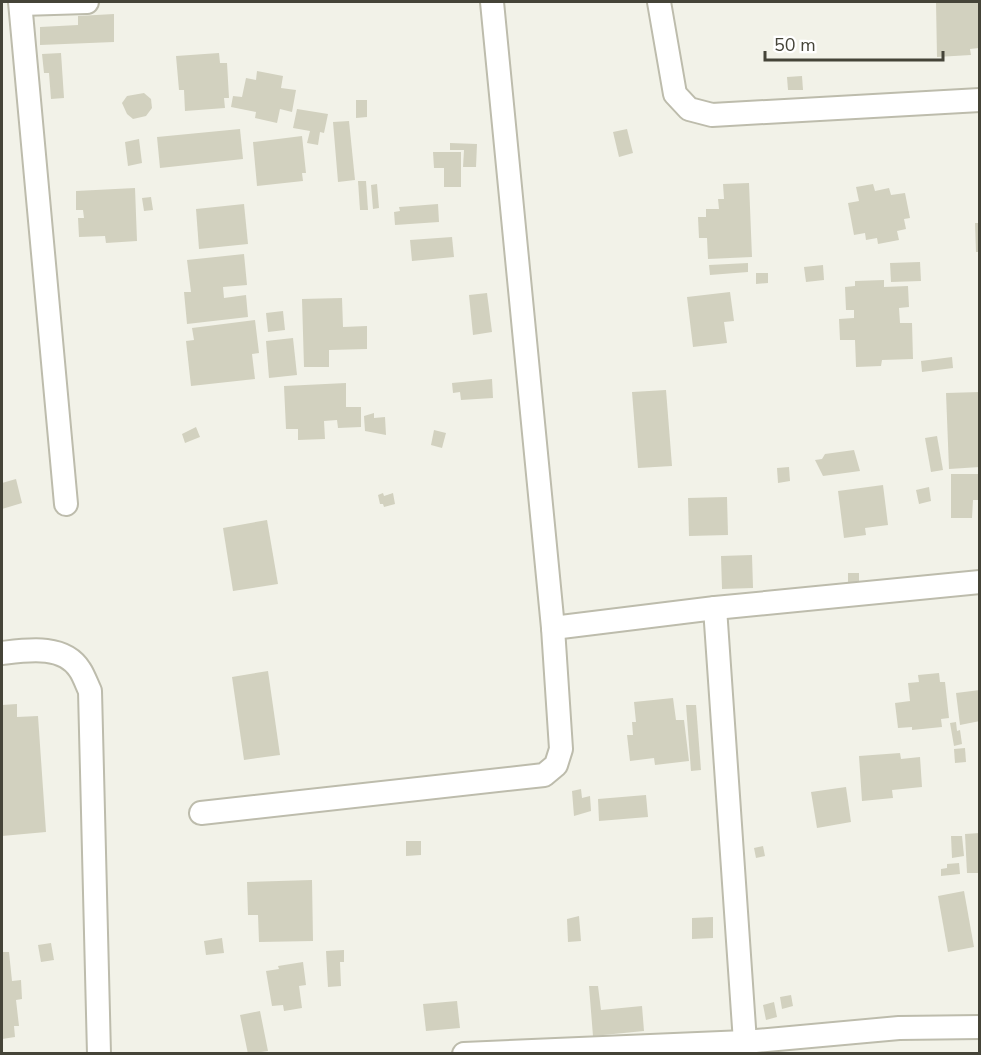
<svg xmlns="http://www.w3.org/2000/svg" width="981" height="1055" viewBox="0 0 981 1055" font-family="'Nunito Sans',sans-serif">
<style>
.building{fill:#d2d1bf}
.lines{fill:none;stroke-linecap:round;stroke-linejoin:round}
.minor-casing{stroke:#bdbcac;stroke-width:26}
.minor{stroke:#fff;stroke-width:22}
</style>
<rect width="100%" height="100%" fill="#f2f2e8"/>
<g class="building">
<path d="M936,2h44l-1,46 -9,1 1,6 -34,2z"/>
<path d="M114,14v28l-74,3v-18l38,-2v-9z"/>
<path d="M61,53l3,45 -13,1 -2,-26h-5l-2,-19z"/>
<path d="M219,53l1,10h7l2,35h-5l1,10 -40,3 -1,-21h-5l-3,-34z"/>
<path d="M257,71l26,5 -2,12 15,2 -4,22 -12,-3 -3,14 -22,-5 1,-6 -25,-5 2,-11 9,1 4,-19 10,2z"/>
<path d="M802,76l1,14h-15l-1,-13z"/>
<path d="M144,93l7,6 1,9 -6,8 -13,3 -6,-5 -5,-11 5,-7z"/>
<path d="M356,100h11v17l-11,1z"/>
<path d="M297,109l31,5 -4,19 -4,-1 -2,13 -11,-2 3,-12 -17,-3z"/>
<path d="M349,121l6,59 -17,2 -5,-60z"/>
<path d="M240,129l3,30 -83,9 -3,-31z"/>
<path d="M627,129l6,24 -14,4 -6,-25z"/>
<path d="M302,136l4,37h-4l1,8 -46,5 -4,-44z"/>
<path d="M139,139l3,24 -14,3 -3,-24z"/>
<path d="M450,143l27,1 -1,23h-13l1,-17h-14z"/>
<path d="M433,152h28v35h-17v-19h-10z"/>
<path d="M358,181h8l2,29h-8z"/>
<path d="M749,183l3,74 -44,2 -1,-21h-8l-1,-21h8v-8h13l-1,-10h6l-1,-15z"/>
<path d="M377,184l2,24 -6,1 -2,-24z"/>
<path d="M873,184l2,7 14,-3 2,7 14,-2 5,25 -6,1 2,10 -9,2 2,9 -21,4 -1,-6 -11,2 -1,-7 -11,2 -6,-32 11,-2 -3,-14z"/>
<path d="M135,188l2,53 -31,2 -1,-7 -26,1 -1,-19h6l-1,-8h-7v-19z"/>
<path d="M151,197l2,13 -9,1 -2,-13z"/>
<path d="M244,204l4,40 -49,5 -3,-40z"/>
<path d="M438,204l1,18 -44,3 -1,-13 6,-1 -1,-4z"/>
<path d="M975,223h5v29h-4z"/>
<path d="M452,237l2,20 -42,4 -2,-21z"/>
<path d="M244,254l3,31 -24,2 1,11 22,-3 2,22 -61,7 -3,-32h7l-4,-32z"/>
<path d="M920,262l1,19 -30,1 -1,-19z"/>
<path d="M748,263v9l-38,3 -1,-10z"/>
<path d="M823,265l1,15 -18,2 -2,-15z"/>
<path d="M756,273h12v10l-12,1z"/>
<path d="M884,280v7l24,-1 1,21 -10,1 1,15h12l1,36 -31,1 -1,6 -25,1 -1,-27h-15l-1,-21 15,-1v-8h-8l-1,-23 10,-1v-5z"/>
<path d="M730,292l4,29 -10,1 3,21 -34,4 -6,-50z"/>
<path d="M487,293l5,39 -19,3 -4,-40z"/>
<path d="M342,298l1,29 24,-1v23l-38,1v17h-25l-2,-68z"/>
<path d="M283,311l2,19 -17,2 -2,-19z"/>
<path d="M255,320l4,33 -7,1 3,25 -64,7 -5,-45 8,-1 -2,-12z"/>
<path d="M293,338l4,37 -28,3 -3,-37z"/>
<path d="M952,357l1,11 -31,4 -1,-11z"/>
<path d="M492,379l1,19 -32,2 -1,-8 -7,1 -1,-10z"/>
<path d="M346,383v24h15v20l-23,1 -1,-8 -13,1 1,18 -27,1v-11h-12l-2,-43z"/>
<path d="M666,390l6,76 -34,2 -6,-76z"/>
<path d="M980,392v75l-31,2 -3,-76z"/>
<path d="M374,413v5l11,-1 1,18 -21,-4 -1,-15z"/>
<path d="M196,427l4,10 -15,6 -3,-9z"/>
<path d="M434,430l12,3 -4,15 -11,-3z"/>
<path d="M937,436l6,34 -12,2 -6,-34z"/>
<path d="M854,450l6,21 -37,5 -8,-16 7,-1 3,-5z"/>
<path d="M789,467l1,14 -12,2 -1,-15z"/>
<path d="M951,474h28l-1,26h-5l-1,18h-21z"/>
<path d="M16,479l6,24 -20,6v-26z"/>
<path d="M883,485l5,40 -23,3 1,7 -22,3 -6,-47z"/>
<path d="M929,487l2,14 -12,3 -3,-14z"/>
<path d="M383,493l1,3 9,-3 2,11 -11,3 -1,-3h-3l-2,-9z"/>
<path d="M727,497l1,38 -39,1 -1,-38z"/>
<path d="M267,520l11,64 -45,7 -10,-63z"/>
<path d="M752,555l1,33 -31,1 -1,-33z"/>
<rect x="848" y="573" width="11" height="15"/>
<path d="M268,671l12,84 -36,5 -12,-83z"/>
<path d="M939,673l1,9h5l4,36 -8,1 1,8 -30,3v-3l-14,1 -3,-25 15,-2 -2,-18 11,-1 -1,-7z"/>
<path d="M980,690v31l-20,4 -4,-32z"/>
<path d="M673,698l3,22h8l5,41 -34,4 -1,-7 -24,3 -3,-26h6l-1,-13h4l-2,-20z"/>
<path d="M17,704v13l21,-1 8,116 -44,4v-131z"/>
<path d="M686,705h10l5,65 -10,1z"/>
<path d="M956,722l1,9 3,-1 2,14 -8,2 -4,-23z"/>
<path d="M965,748l1,14 -11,1 -1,-14z"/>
<path d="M900,753l1,6 19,-2 2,30 -30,3 1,8 -31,3 -3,-45z"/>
<path d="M846,787l5,35 -34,6 -6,-36z"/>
<path d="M581,789l1,9 8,-2 1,15 -17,5 -2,-25z"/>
<path d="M646,795l2,22 -49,4 -1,-22z"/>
<path d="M980,833v40h-13l-2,-39z"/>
<path d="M951,836h11l2,20 -12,2z"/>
<path d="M406,841h15v14l-15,1z"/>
<path d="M763,846l2,10 -9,2 -2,-10z"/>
<path d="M959,863l1,11 -19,2v-7l6,-1v-4z"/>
<path d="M312,880l1,61 -54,1 -1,-27h-10l-1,-33z"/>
<path d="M964,891l10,56 -26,5 -10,-56z"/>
<path d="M579,916l2,25 -13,1 -1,-23z"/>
<path d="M713,917v21l-21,1v-21z"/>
<path d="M222,938l2,15 -18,2 -2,-14z"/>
<path d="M51,943l3,17 -13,2 -3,-17z"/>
<path d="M344,950v12h-4l1,24 -13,1 -2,-36z"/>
<path d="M2,952h7l3,29 9,-1 1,19 -6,1 3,26h-5l1,11 -13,2z"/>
<path d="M303,962l3,23 -7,1 3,22 -18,3 -1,-6 -11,1 -6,-35 13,-2 -1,-3z"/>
<path d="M589,986h9l3,24 41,-4 2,25 -51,5z"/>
<path d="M791,995l2,11 -11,3 -2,-12z"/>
<path d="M457,1001l3,27 -34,3 -3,-27z"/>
<path d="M774,1002l3,15 -11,3 -3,-15z"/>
<path d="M260,1011l8,40 -20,3 -8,-39z"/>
</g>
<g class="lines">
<g class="minor-casing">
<g id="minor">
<path d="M20,2l46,502"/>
<path d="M659,2l16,92 14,15 23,6 268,-15"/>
<path d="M21,4l66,-2"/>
<path d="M715,608l30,434"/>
<path d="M553,628l162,-20 265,-26"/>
<path d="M2,653c25,-3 62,-9 78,17 4,6 7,15 10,21l9,363"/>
<path d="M201,813l343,-38 12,-10 5,-16 -8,-121 -61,-626"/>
<path d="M464,1054l281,-12 154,-14 81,-1"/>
</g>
</g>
<use href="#minor" class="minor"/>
</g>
<rect width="981" height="1055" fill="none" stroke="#454438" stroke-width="6"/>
<path d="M765 51v9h178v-9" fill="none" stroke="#454438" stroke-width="3"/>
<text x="774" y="51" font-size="18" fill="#454438" stroke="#ffffff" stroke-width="4.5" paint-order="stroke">50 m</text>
</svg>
